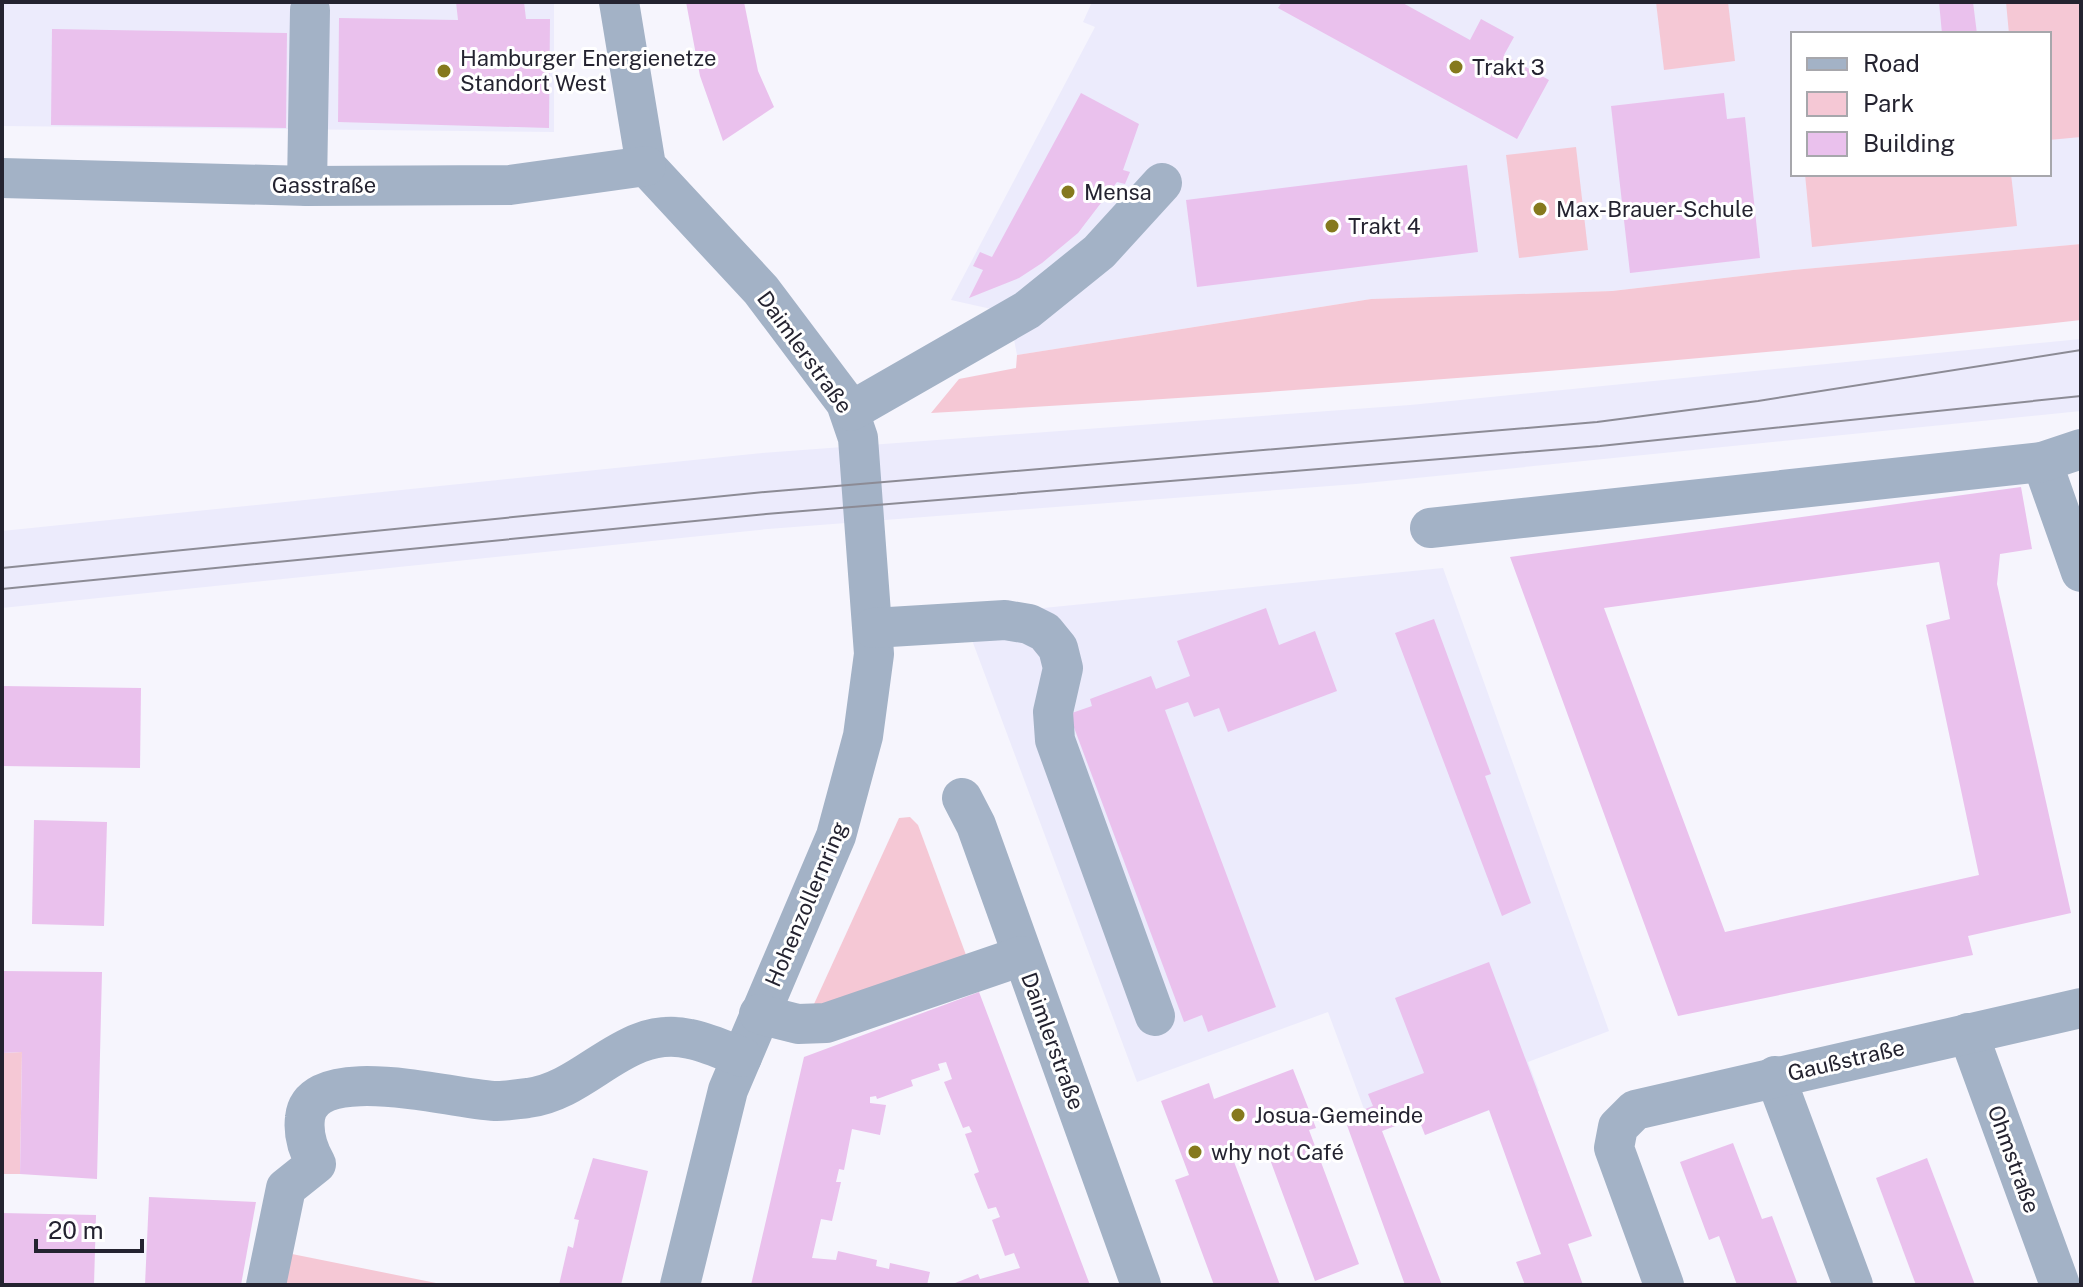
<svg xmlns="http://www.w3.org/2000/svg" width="2083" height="1287" viewBox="0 0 2083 1287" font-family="'Public Sans',sans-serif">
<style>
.built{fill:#ecebfc;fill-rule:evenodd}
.green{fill:#f5c8d5}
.building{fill:#eac1ed;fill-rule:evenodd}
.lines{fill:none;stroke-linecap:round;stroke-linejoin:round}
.minor{stroke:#a3b2c6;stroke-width:40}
.tram{stroke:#8c8b95;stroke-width:2}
.poi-dot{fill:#85791e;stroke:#fff;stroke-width:3}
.labels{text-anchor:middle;stroke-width:6;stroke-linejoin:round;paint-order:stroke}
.poi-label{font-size:22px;fill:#242330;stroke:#fff;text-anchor:start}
.street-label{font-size:22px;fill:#242330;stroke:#fff}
</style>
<rect width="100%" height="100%" fill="#f6f5fd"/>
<g class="built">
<path d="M2,2h552v130l-552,-6z"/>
<path d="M1092,2h989v242l-288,26 -181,21 -241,8 -354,56 -8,-42 -58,-13 144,-273 -12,-5zM1793,34h256v140h-256z"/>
<path d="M2081,339v72l-725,73 -588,45 -766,79v-77l760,-78 648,-48z"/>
<path d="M1443,568l166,463 -81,31 11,29 -114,44 -7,-17 -36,13 -9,-24 -9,2 -36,-97 -191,70 -174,-466z"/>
</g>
<g class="green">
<path d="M1656,2h72l7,59 -71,9z"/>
<path d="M2006,2h75v135l-32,3v-106h-40z"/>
<path d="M1576,147l12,103 -69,8 -13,-103z"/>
<path d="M1805,174h206l6,52 -205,21z"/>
<path d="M2081,244v76c-383,43 -766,71 -1150,93l28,-34 57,-11 1,-13 354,-56 241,-8 181,-21z"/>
<path d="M910,817l8,8 51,138 -123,45 -32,-4 85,-186z"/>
<path d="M22,1052l-2,122h-18v-121z"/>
<path d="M287,1253l159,32h-165z"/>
</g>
<g class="building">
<path d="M456,2h68l2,17h24l-1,109 -211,-6 1,-104 119,2z"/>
<path d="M686,2h58l14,69 16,36 -51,34 -23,-65z"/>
<path d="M1282,2h119l69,38 11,-21 33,18 -10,18 45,25 -32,59 -239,-131z"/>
<path d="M1939,2h34l4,32h-35z"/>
<path d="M52,29l235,4 -1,95 -235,-3z"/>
<path d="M1081,93l58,31 -16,46 7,2 -5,12 -8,-2 -39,51 -36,30 -23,15 -50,20 14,-28 -10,-4 7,-14 12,5z"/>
<path d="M1724,93l3,26 18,-2 15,141 -130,15 -19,-167z"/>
<path d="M1467,165l11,87 -281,35 -11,-87z"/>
<path d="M2021,487l11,62 -32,5 -3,30 74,329 -103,23 5,19 -295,61 -168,-459zM1939,562l11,57 -24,6 53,250 -254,57 -121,-324z"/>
<path d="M1266,608l13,37 36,-14 22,60 -109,41 -9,-24 -25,9 -6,-15 -23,8 111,297 -68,25 -6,-17 -18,7 -115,-308 23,-8 -2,-7 61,-23 5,13 34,-13 -13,-35z"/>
<path d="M1434,619l57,155 -6,2 46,127 -29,13 -107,-283z"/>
<path d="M2,686l139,2 -1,80 -138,-2z"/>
<path d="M34,820l73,2 -3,104 -72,-2z"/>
<path d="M1489,962l103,274 -24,8 15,41h-58l-9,-23 25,-8 -52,-144 -64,25 -7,-18 -36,14 60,154h-37l-61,-168 29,-11 -5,-12 56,-21 -29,-75z"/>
<path d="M2,971l100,1 -5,207 -77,-5 2,-122 -20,1z"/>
<path d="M979,992l111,293h-140l28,-11 2,5 40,-11 -6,-15 -9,3 -13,-36 8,-3 -4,-10 -8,2 -14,-35 5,-2 -14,-38 7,-2 -3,-6 -6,2 -19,-46 8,-3 -6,-17 -8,2 2,6 -29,10 2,6 -36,13 -1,-3 -6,1v6l16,2 -6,30 -28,-6 -8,41 -5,-1 -3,13h5l-9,39 -11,-2 -9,39 24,2 2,-9 39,9 -1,6 13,3 1,-6 40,9 -3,13h-176l53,-228z"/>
<path d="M1293,1069l23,59 -7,2 50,134 -44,17 -50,-135 -32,13 47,126h-66l-39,-105 14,-5 -28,-74 48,-18 5,16z"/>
<path d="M1733,1143l29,76 10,-3 26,69h-61l-18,-49 -10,4 -29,-78z"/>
<path d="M593,1158l55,13 -27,114h-62l9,-39 5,2 6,-28 -5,-1z"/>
<path d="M1927,1158l30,79 18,48h-59l-40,-107z"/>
<path d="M149,1197l107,5 -15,83h-96z"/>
<path d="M2,1213l94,2 -2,70h-92z"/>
</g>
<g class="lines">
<g class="minor">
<path d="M619,2l27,164 115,124 85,113 12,35 16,216 -11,82 -27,100 -108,254 -48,195"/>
<path d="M2,178l305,8 203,-1 136,-19"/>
<path d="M307,186l3,-176"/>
<path d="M851,411l176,-101 72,-58 63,-69"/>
<path d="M2042,462l39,110"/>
<path d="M1430,528l612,-66 39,-13"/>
<path d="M873,628l132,-8 24,4 16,8 13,16 5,20 -10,44 2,28 100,276"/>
<path d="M962,798l14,27 165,460"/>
<path d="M759,1014l39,10 28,-1 196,-67"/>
<path d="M1968,1033l92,252"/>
<path d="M1775,1076l78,209"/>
<path d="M266,1285l20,-97 30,-24c-8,-14 -13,-30 -11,-46 6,-60 155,-17 192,-17 10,0 21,-2 31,-3 61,-8 96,-74 162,-59 17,3 35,12 52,18"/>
<path d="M1664,1285l-50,-137 4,-21 17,-17 446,-102"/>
</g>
<g class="tram">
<path d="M2,568l763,-76 832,-70 161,-21 323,-51"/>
<path d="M2,589l764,-75 834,-68 481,-50"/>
</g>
</g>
<g class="poi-dot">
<circle cx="1456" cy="67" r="8"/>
<circle cx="444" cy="71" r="8"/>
<circle cx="1068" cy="192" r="8"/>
<circle cx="1540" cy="209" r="8"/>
<circle cx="1332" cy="226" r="8"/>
<circle cx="1238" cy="1115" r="8"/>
<circle cx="1195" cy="1152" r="8"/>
</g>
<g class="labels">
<g class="poi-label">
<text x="460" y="66">Hamburger Energienetze<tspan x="460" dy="25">Standort West</tspan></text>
<text x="1472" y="75">Trakt 3</text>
<text x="1084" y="200">Mensa</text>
<text x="1556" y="217">Max-Brauer-Schule</text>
<text x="1348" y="234">Trakt 4</text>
<text x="1254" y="1123">Josua-Gemeinde</text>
<text x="1211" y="1160">why not Café</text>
</g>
<g class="street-label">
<text x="324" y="193">Gasstraße</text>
<text transform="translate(805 352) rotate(54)" y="8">Daimlerstraße</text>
<text transform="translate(806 904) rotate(-67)" y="8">Hohenzollernring</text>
<text transform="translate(1053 1041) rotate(70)" y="8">Daimlerstraße</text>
<text transform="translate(1846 1060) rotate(-13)" y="8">Gaußstraße</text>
<text transform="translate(2014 1159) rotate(70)" y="8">Ohmstraße</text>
</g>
</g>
<rect width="2083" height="1287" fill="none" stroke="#242330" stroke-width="8"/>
<rect x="1791" y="32" width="260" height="144" fill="#ffffff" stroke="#a7a7ac" stroke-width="2"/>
<rect x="1807" y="58" width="40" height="12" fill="#a3b2c6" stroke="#a7a7ac" stroke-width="2"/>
<text x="1863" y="72" font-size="24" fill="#242330">Road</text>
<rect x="1807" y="92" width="40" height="24" fill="#f5c8d5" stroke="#a7a7ac" stroke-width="2"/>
<text x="1863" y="112" font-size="24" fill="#242330">Park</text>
<rect x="1807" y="132" width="40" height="24" fill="#eac1ed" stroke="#a7a7ac" stroke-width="2"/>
<text x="1863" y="152" font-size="24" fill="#242330">Building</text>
<path d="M36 1239v12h106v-12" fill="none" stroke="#242330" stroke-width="4"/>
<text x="48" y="1239" font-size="24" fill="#242330" stroke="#ffffff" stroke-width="6" paint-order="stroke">20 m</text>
</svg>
